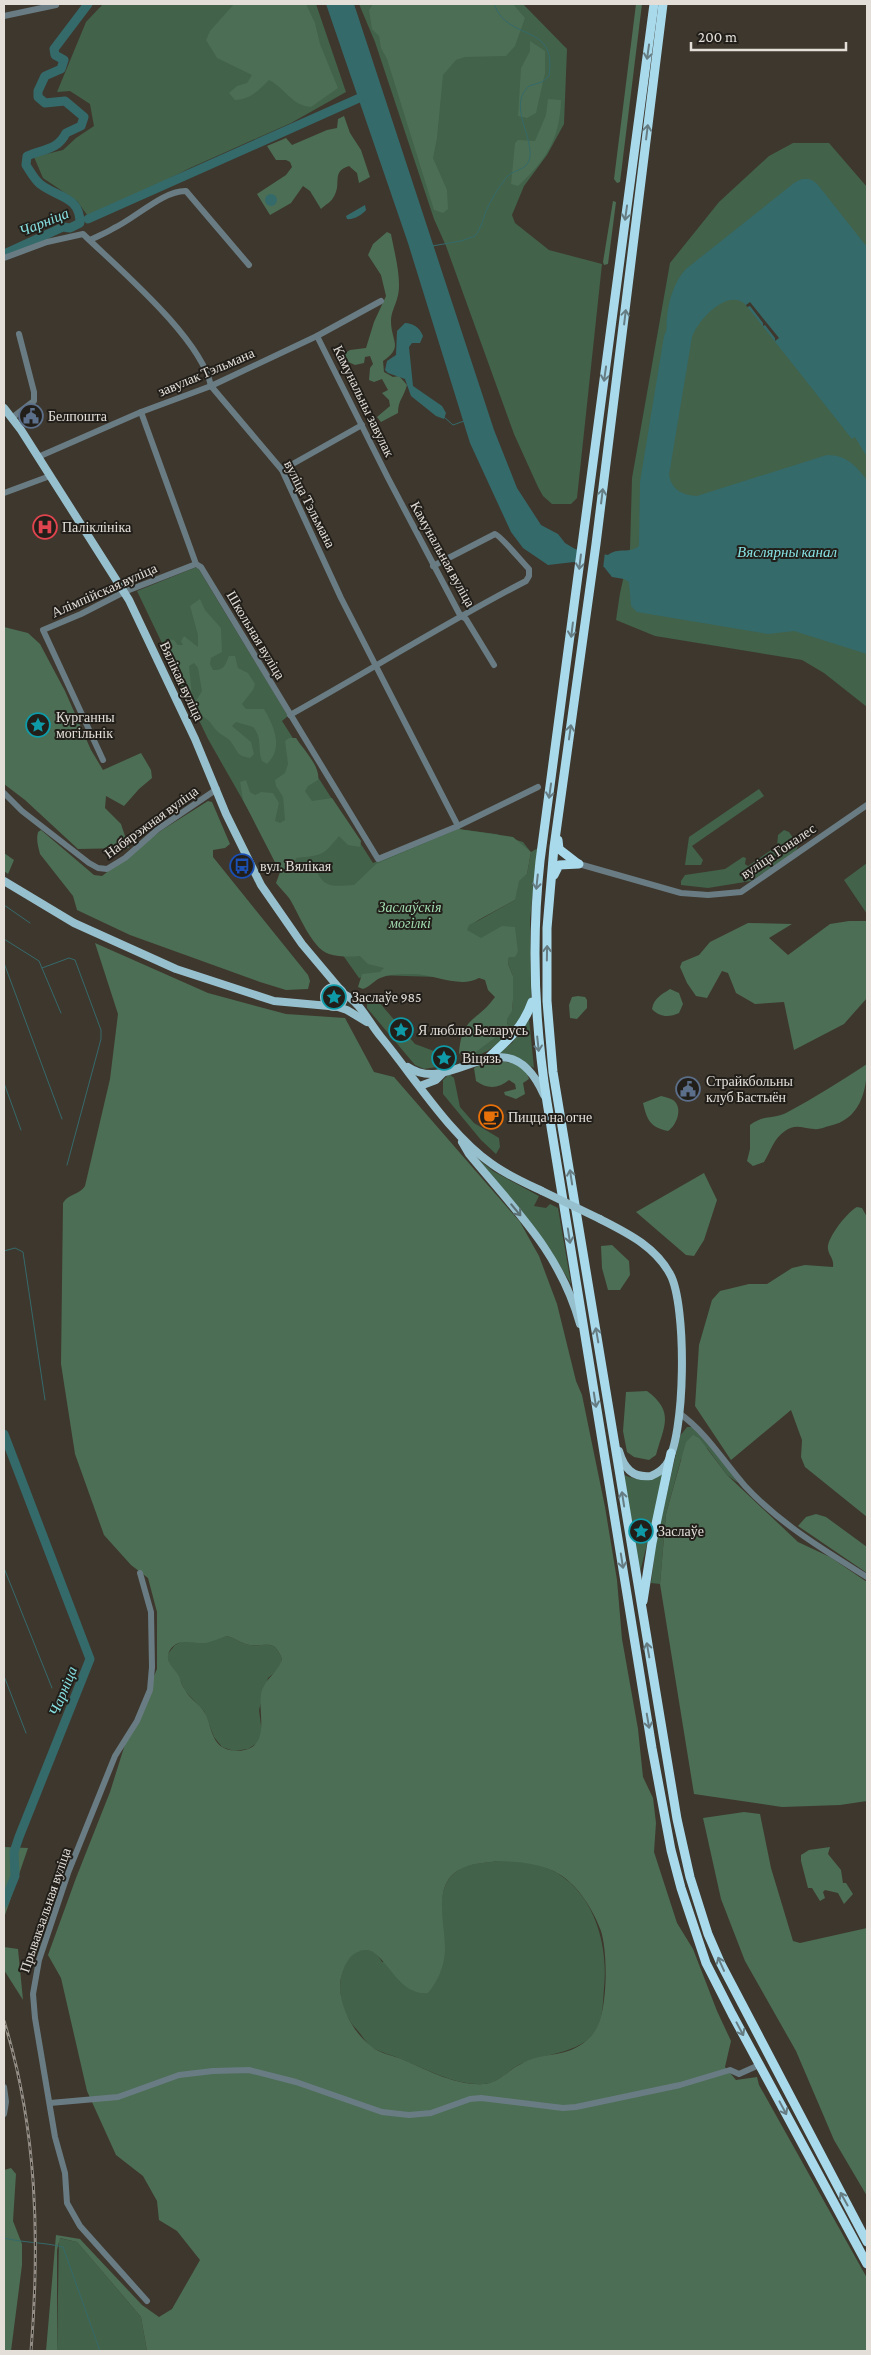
<svg xmlns="http://www.w3.org/2000/svg" width="871" height="2355" viewBox="0 0 871 2355" font-family="'Crimson Pro',serif">
<style>
.green{fill:#42624a;fill-rule:evenodd}
.forest{fill:#4c6e54;fill-rule:evenodd}
.water{fill:#356a6b}
.pier{fill:#3e372d}
.lines{fill:none;stroke-linecap:round;stroke-linejoin:round}
.stream{stroke:#356a6b;stroke-width:1}
.river{stroke:#356a6b;stroke-width:9}
.minor{stroke:#697c83;stroke-width:6}
.major{stroke:#97c0ce;stroke-width:8}
.highway{stroke:#a9daec;stroke-width:9}
.rail-casing{stroke:#938d85;stroke-width:3}
.rail{stroke:#221f1a;stroke-width:1;stroke-dasharray:4;stroke-linecap:butt}
.major-bridge{stroke:#97c0ce;stroke-width:8}
.oneway{stroke:#667c83}
.oneway2{stroke:#5c7074}
.labels{text-anchor:middle;stroke-width:4;stroke-linejoin:round;paint-order:stroke}
.street-label{font-size:14px;fill:#e3ded8;stroke:#221f1a}
.poi-label{font-size:14px;fill:#e3ded8;stroke:#221f1a;text-anchor:start}
.park-label{font-size:14px;font-style:italic;fill:#a3deb1;stroke:#221f1a}
.water-label{font-size:15px;font-style:italic;fill:#87e1e2;stroke:#221f1a}
</style>
<rect width="100%" height="100%" fill="#3e372d"/>
<g class="green">
<path d="M103,4h213l30,88 -55,31 -101,45 -100,51 -13,-18 -34,-23 -9,-21 29,-7 13,-12 18,-12 -4,-22 -20,-13 -13,1 29,-70z"/>
<path d="M359,4h164l44,45 -3,75 -17,31 -23,31 -12,29 3,8 34,27 53,14 -25,234 -6,6h-19l-9,-8 -5,-9 -24,-53 -68,-188 -12,-27 -59,-177z"/>
<path d="M793,143h36l38,44v520l-43,-34 -22,-13 -147,-24 -39,-16 4,-27 10,-44 2,-71 38,-215 49,-61 50,-46z"/>
<path d="M194,568h4l90,148 -6,5 91,142 85,-34 38,5 27,8 7,9 -9,27 6,-4 4,-22 7,-4 -8,71 1,81c-6,26 -40,56 -67,59l-2,-3 46,-32 -2,-5 6,-9 1,-10v-24l-5,-12 1,-7 9,-5 -2,-6 -49,32 -92,-3 -16,3 -77,-109 -74,-130 -71,-148zM515,895v5l-41,23z"/>
<path d="M759,789l5,7 -72,50 11,14 -2,5h-16l4,-28z"/>
<path d="M784,830l5,2 9,13 -2,7 -45,29 -43,7 -27,-3v-4l4,-6 40,-6 18,-12 3,1 -1,6 3,2 29,-20 1,-11z"/>
<path d="M867,863v51l-23,-34z"/>
<path d="M371,1000l7,1 37,43 27,10 -4,6 5,6 -19,3 -9,-4 -48,-57v-4z"/>
<path d="M529,1018l5,50 -17,-10 -22,-2 17,-13z"/>
<path d="M449,1074l5,4 6,29 14,16 25,15 1,9 -4,7 -15,-14 -38,-46v-14z"/>
<path d="M478,1159l15,12 46,25 -5,10 12,2 4,-4 8,4 13,76 -23,-38z"/>
<path d="M687,1427h5l18,16 28,40 -11,-8 -20,-27 -26,11 -15,55 -6,70 -9,-1 5,-42 24,-105z"/>
<path d="M666,1469l-26,103 -16,-97c18,7 28,6 42,-6z"/>
<path d="M227,1636c8,2 15,8 23,9 17,2 24,-7 32,14l-3,10 -11,9 -9,32 3,23 -5,10 -9,6 -14,2 -12,-4 -8,-10 -10,-26 -19,-20 -7,-16 -9,-12 -2,-8 8,-10 6,-3z"/>
<path d="M497,1861c15,0 31,0 45,5 49,17 67,74 62,122 -1,13 -1,33 -9,44 -17,22 -48,21 -72,31 -14,5 -22,20 -39,21 -30,1 -56,-14 -83,-25 -9,-4 -19,-6 -28,-11 -7,-5 -10,-11 -15,-17 -3,-4 -7,-7 -9,-12 -11,-15 -12,-42 -2,-58 10,-15 27,-15 35,1l63,-11c-2,-27 -13,-68 17,-83 10,-5 24,-5 35,-7z"/>
<path d="M59,2238l18,4 53,62 11,13 6,34h-90z"/>
</g>
<g class="forest">
<path d="M234,4h72l9,19 5,21 18,44 -27,19c-20,-2 -25,-18 -42,-27 -11,11 -18,19 -34,20l-6,-7 8,-7 10,-3 5,-8 -35,-17 -11,-18 4,-9z"/>
<path d="M373,4h140l12,14 -10,28 -9,10 -41,1 -9,3 -13,15 -6,63 -4,20 14,32 1,19 -5,4 -9,-3 -47,-151 -6,-11 -2,-12 -7,-7 -3,-19z"/>
<path d="M636,4h6l-22,178 -3,1 -3,-4z"/>
<path d="M530,41l15,10v22l-9,40 -9,5 -9,-2 3,-48 9,-17z"/>
<path d="M548,99l13,1c-1,39 -15,60 -43,86l-7,-2 4,-41 3,-3 17,1 11,-26z"/>
<path d="M344,116l6,17 11,17 9,27 -11,6 -2,-10 -8,-7c-19,6 -6,18 -16,32 -2,4 -8,7 -12,11l-11,-18 -7,-5 -12,17 -21,12 -13,-21 29,-19 6,-8 -2,-5 -4,-2h-10l-9,-14 19,-8 6,7 35,-15 10,-2 1,-9z"/>
<path d="M613,201l3,1 -8,62 -4,1 -1,-3z"/>
<path d="M387,232l4,2c3,17 12,48 6,65 -2,7 -6,14 -6,22 0,20 13,26 -8,40l1,11 9,5 6,-1 8,9c-3,12 -9,15 -9,28l-17,9 -4,-5 13,-11 -1,-6 -7,-7 6,-3 -6,-11 -8,3 -5,-2 1,-12 3,-4 -3,-8 -5,1 -1,6 -9,2 -11,-5 -2,-5 8,-5 16,-2 8,-26 12,-26 -5,-21 -13,-20 5,-11z"/>
<path d="M200,599l5,11 16,18 1,24 -11,6 -1,6 3,6c11,1 12,-5 16,-14h6l3,12 10,5 7,11 -2,6 -11,14 4,5h18c10,17 20,39 3,55l-5,-3c-5,-12 1,-23 -9,-34l-17,-5 -4,4 19,16 3,12 -4,4c-14,-2 -12,-7 -19,-16 -3,-5 -9,-6 -13,-10 -7,-7 -6,-10 -16,-16l-6,3 -5,-10 11,-18 -4,-23 -4,-5 -5,3 3,30 -5,3 -20,-42 2,-7 -3,-6 2,-5 6,1 4,5h5l-2,-4 3,-5 14,11v-12l-8,-29z"/>
<path d="M4,627l24,6 12,11 25,47 26,59 12,20 38,-17 10,17 1,8 -13,11 -15,17 -18,-10 -1,12 16,16 8,24 -51,1 -53,-49 -21,-16z"/>
<path d="M289,738h7c7,11 25,29 22,42l-10,6 -3,5 7,10 20,-3 29,43 -1,6 -12,-2 -9,-9c-17,21 -17,19 -43,22l-2,5 21,3c8,23 16,20 39,19l22,-21 82,-35 55,8 18,15 -4,22 -8,7 -4,19 -46,25 -2,5 14,8 21,-12 13,1 3,25 -3,5h-6l-1,7 5,12v24l-1,11 -5,8 1,9 -39,29h-6l-4,-4c3,-37 17,-30 36,-56l-7,-7 -3,-10 -6,-2c-20,11 -46,-5 -69,-4 -8,0 -19,0 -27,3 -8,2 -12,9 -20,12l-5,-2 4,-13 18,-2 4,-4 -16,-4 -8,-8c-10,1 -21,1 -31,-2 -18,-6 -30,-41 -40,-56 -4,-5 -9,-10 -13,-15l4,-11 -37,-72 -3,-18 6,-2 4,12 5,3 6,-3 12,1 6,10 -4,18 5,2 5,-3 -2,-23 -7,-11 -1,-6 10,-7 3,-9 -3,-23z"/>
<path d="M208,801l4,1 18,42 -5,4 -12,2v7l95,118 2,6 -2,8 -22,1 -26,-8 -130,-47 -53,-25 -4,-14 -33,-42c-2,-8 -4,-14 -2,-22l3,-2 53,45 8,1 60,-46z"/>
<path d="M4,853l10,7 -6,14 -4,-3z"/>
<path d="M849,921h18v77l-23,26 -50,26 -10,-48 -29,2 -19,-11 -8,-20 -6,-2 -15,27 -11,-2 -9,-13 -7,-16 2,-5 17,-7 11,-13 38,-19 44,1 -23,14 19,17 42,-31z"/>
<path d="M95,943l113,50 78,21 59,4 29,54 20,5 126,145 19,34 18,48 19,77 6,14 23,112 12,73 5,59 16,90 5,48 10,21 3,25 -2,29 23,71 16,26 24,62 14,30 -6,26 11,13 21,-3 2,8 108,193v73h-720l-6,-34 -11,-13 -53,-62 -17,-4 -3,12v101h-11l10,-116 24,4 62,66 17,12 13,-8 28,-49 -23,-29 -18,-11 -2,-19 -14,-25 -27,-21 -29,-64 -26,-113 -13,-23 28,-77 34,-86 16,-51 31,-72v-57l-9,-34 -17,-13 -27,-30 -29,-81 -14,-90 2,-161c5,-9 16,-8 22,-17l25,-107 8,-65zM227,1636c8,2 15,8 23,9 17,2 24,-7 32,14 -4,14 -18,20 -21,35 -3,18 8,47 -13,55 -7,3 -20,2 -26,-2 -12,-8 -11,-26 -19,-37 -5,-7 -14,-12 -18,-20 -3,-4 -4,-9 -6,-14 -4,-8 -16,-15 -9,-26 9,-13 22,-6 35,-7 7,-1 15,-5 22,-7zM497,1861c22,1 43,2 62,13 19,11 35,37 42,57 7,22 7,81 -6,100 -6,9 -17,17 -27,20 -16,5 -33,4 -47,13 -13,6 -21,18 -36,20 -31,2 -59,-15 -86,-26 -9,-3 -20,-5 -28,-12 -19,-14 -37,-48 -29,-72 3,-10 8,-20 18,-23 24,-9 34,46 68,42 10,-12 16,-26 17,-42 1,-26 -15,-69 18,-83 10,-5 24,-5 34,-7z"/>
<path d="M670,989l9,4 4,11 -4,9c-10,5 -20,4 -27,-4 2,-11 9,-14 18,-20z"/>
<path d="M578,996l7,1 2,3v8l-10,11 -7,-1 -1,-13 3,-8z"/>
<path d="M497,1061l17,2 12,8 3,8 -6,4 2,11 -9,5 -11,-4 -1,-3 12,-3 -1,-5 -6,-4c-11,9 -22,9 -33,1l-2,-13 10,-5z"/>
<path d="M867,1064c0,27 -7,56 -38,62 -4,1 -10,4 -15,3 -11,0 -18,-6 -29,2 -12,8 -14,20 -21,31l-11,4 -6,-5 3,-12v-24c15,-11 21,-5 36,-12 28,-15 55,-32 81,-49z"/>
<path d="M661,1096c4,1 9,2 12,4 11,8 3,26 -5,31 -19,-4 -21,-12 -25,-28z"/>
<path d="M704,1173l13,27 -13,40 -10,16 -8,-1 -50,-43z"/>
<path d="M857,1207l5,1 5,9v300l-62,-50 -4,-10 1,-17 -11,-30 -60,50 -36,-54 4,-61 13,-45 8,-9 29,-7h18l25,-16 13,-3 28,2c1,-9 -4,-11 -5,-18 -2,-10 20,-38 29,-42z"/>
<path d="M612,1245l17,16 1,14 -10,15h-12l-6,-22 -1,-22z"/>
<path d="M647,1391c28,21 17,35 9,64l-7,5 -15,-3 -7,-5 -4,-21 3,-39z"/>
<path d="M693,1435l6,3 28,37 71,67 32,15 37,25v219l-27,4 -58,2 -88,-13 -34,-210 6,-70 20,-72z"/>
<path d="M816,1514l10,3 41,30v26l-69,-47 8,-9z"/>
<path d="M744,1812l16,2 11,54 22,73 7,2 67,-15v268l-33,-56 -38,-89 -51,-90 -24,-62 -18,-81z"/>
<path d="M4,1847l24,1 -24,70z"/>
<path d="M830,1847l-2,7 13,16 2,13h3l7,11 -9,10 -6,-11 -13,-3 -2,2 2,6 -5,3 -8,-13h-4l-7,-27v-6l8,-5z"/>
<path d="M4,1947l14,2 5,51 -19,-30z"/>
<path d="M11,2168l5,6 -3,47 9,23v21l-11,86h-7v-181z"/>
</g>
<g class="water">
<path d="M326,4h28l140,426 23,58 24,37 17,9 7,9 10,6 33,6c9,-8 23,-1 31,-9l1,-64 24,-146c4,-7 2,-11 3,-19 2,-18 7,-35 19,-48l108,-86c9,-6 17,-6 24,2l49,62v210l-12,-20 -3,2 -106,-134c-18,-18 -48,15 -54,32l-23,138c3,15 13,20 28,21l130,-41c20,0 29,11 40,25v174l-73,-23 -26,3 -131,-22 -6,-6 -2,-24 -5,-3 -12,-2 -8,-10 -30,-5 -26,3 -25,-17 -12,-16 -41,-89 -62,-200z"/>
<circle cx="271" cy="200" r="6"/>
<path d="M365,205l1,5c-4,5 -13,10 -19,9l-1,-3z"/>
<path d="M405,323c8,0 15,5 18,13l-3,7h-8l-3,4 4,39 29,20 4,7 -2,6 -8,-3 -25,-20 -6,-17 -17,-6 -3,-3 2,-9 9,-6 1,-24z"/>
</g>
<g class="pier">
<path d="M750,302l29,36 -4,3v-3l-10,-13 -2,1v-3l-13,-17 -3,1 -1,-2z"/>
<path d="M578,547l27,5 -2,17 -26,-4z"/>
</g>
<g class="lines">
<g class="stream">
<path d="M432,246l29,-5 14,-5c6,-8 8,-16 11,-25 5,-11 12,-23 20,-33 8,-10 22,-6 24,-22 2,-22 -22,-51 -1,-70l13,-4 7,-6c9,-54 -41,-33 -55,-72"/>
<path d="M444,417l9,8 11,-4"/>
<path d="M4,905l26,18"/>
<path d="M4,939l35,22 22,52"/>
<path d="M4,963l58,156"/>
<path d="M42,968l27,-10 6,2 26,70v9l-34,126"/>
<path d="M4,1083l17,47"/>
<path d="M4,1251l11,-3 8,4 22,148"/>
<path d="M4,1568l48,120"/>
<path d="M4,1676l22,57"/>
<path d="M4,2238c20,5 39,4 59,9l37,104"/>
</g>
<g class="river">
<path d="M88,219l278,-124"/>
<path d="M4,254l59,-27 7,1 10,-5c0,-27 -22,-25 -40,-39 -6,-5 -10,-13 -14,-19l1,-9c16,-7 31,-6 39,-23l15,-7 3,-9 -19,-16 -20,2 -7,-6v-6l7,-15 16,-7 3,-9 -9,-5 -1,-6 34,-45"/>
<path d="M4,1434l86,225 -71,178 -5,15 1,24 -11,27"/>
</g>
<g class="minor">
<path d="M4,16l52,-11"/>
<path d="M90,240c8,-4 16,-7 24,-12 20,-9 50,-38 72,-37l63,74"/>
<path d="M4,258l43,-16 36,-8c36,35 118,104 128,152l71,84 59,128 117,228"/>
<path d="M317,336l71,142 72,137 6,4 28,46"/>
<path d="M141,412l55,152 5,3 14,23 163,269 80,-33 80,-39"/>
<path d="M13,417l21,-16v-9l-15,-58"/>
<path d="M38,457l103,-45 70,-26 106,-50 64,-35"/>
<path d="M282,470l80,-45"/>
<path d="M4,493l46,-17"/>
<path d="M290,715c79,-44 155,-92 236,-134l3,-5v-7c-7,-7 -28,-33 -34,-35l-62,32"/>
<path d="M103,760l-60,-130 38,-16 43,-22 72,-28"/>
<path d="M4,793l18,18 67,52 9,5 9,1 18,-11 33,-29 59,-40"/>
<path d="M579,864l102,29 27,2 33,-3 126,-87"/>
<path d="M679,1413c28,20 44,48 66,73 35,38 79,64 122,91"/>
<path d="M140,1573l11,39 1,55 -2,23 -13,31 -22,35 -47,117 -29,87 -6,34 2,24 20,119 10,36 2,30 13,23 67,75"/>
<path d="M4,2087l2,15 -2,12"/>
<path d="M50,2103l68,-6 61,-22 34,-4 36,-1 47,12 86,30 27,3 22,-2 39,-14 11,-1 82,10 13,-1 104,-22 50,-15 9,4 20,-9"/>
</g>
<g class="major">
<path d="M4,408l17,22 108,170 66,139 31,75 35,71 41,59 37,44"/>
<path d="M4,881l70,42 102,46 98,32 55,5"/>
<circle cx="334" cy="997" r="10"/>
<path d="M344,994c17,9 25,29 37,43 33,40 69,98 111,127 15,11 33,19 50,27"/>
<path d="M338,1007l9,3 20,12"/>
<path d="M408,1067c45,31 99,-56 136,28"/>
<path d="M420,1086l16,-6 7,-7"/>
<path d="M462,1142l7,12c46,56 91,98 111,170"/>
<path d="M600,1219c27,14 55,27 70,55 17,30 16,164 -4,191 -4,5 -10,9 -15,11 -19,2 -27,-8 -32,-25"/>
</g>
<g class="highway">
<path d="M654,4l-114,857c-9,82 -6,159 7,241l105,646 19,102 10,38 25,75 26,51 135,250"/>
<path d="M663,4l-67,540 -42,303 -7,81v73l6,71 124,747 13,58 18,57 13,30 146,278"/>
<path d="M558,840l1,9 18,14"/>
<path d="M554,875l5,-10 20,-1"/>
<path d="M488,1058c19,-17 35,-30 44,-56"/>
<path d="M643,1601l9,-58 19,-90"/>
</g>
<g class="rail-casing">
<path id="rail" d="M4,2021c33,106 36,219 27,330"/>
</g>
<use href="#rail" class="rail"/>
<path class="major-bridge" d="M542,1191l58,28"/>
</g>
<defs><path id="oneway-shaft" d="M-6 0H5M1.5-3L5.5 0L1.5 3" fill="none" stroke-width="1.6" stroke-linecap="round" stroke-linejoin="round" transform="scale(1.25)"/></defs>
<g class="oneway">
<use href="#oneway-shaft" transform="translate(648 52) rotate(98)"/>
<use href="#oneway-shaft" transform="translate(647 132) rotate(-83)"/>
<use href="#oneway-shaft" transform="translate(626 213) rotate(98)"/>
<use href="#oneway-shaft" transform="translate(625 317) rotate(-83)"/>
<use href="#oneway-shaft" transform="translate(605 374) rotate(98)"/>
<use href="#oneway-shaft" transform="translate(602 496) rotate(-83)"/>
<use href="#oneway-shaft" transform="translate(580 562) rotate(97)"/>
<use href="#oneway-shaft" transform="translate(572 630) rotate(97)"/>
<use href="#oneway-shaft" transform="translate(570 732) rotate(-82)"/>
<use href="#oneway-shaft" transform="translate(550 791) rotate(98)"/>
<use href="#oneway-shaft" transform="translate(537 882) rotate(96)"/>
<use href="#oneway-shaft" transform="translate(547 953) rotate(-89)"/>
<use href="#oneway-shaft" transform="translate(538 1044) rotate(84)"/>
<use href="#oneway-shaft" transform="translate(571 1177) rotate(-99)"/>
<use href="#oneway-shaft" transform="translate(569 1236) rotate(81)"/>
<use href="#oneway-shaft" transform="translate(597 1335) rotate(-100)"/>
<use href="#oneway-shaft" transform="translate(595 1400) rotate(81)"/>
<use href="#oneway-shaft" transform="translate(623 1499) rotate(-99)"/>
<use href="#oneway-shaft" transform="translate(622 1561) rotate(81)"/>
<use href="#oneway-shaft" transform="translate(648 1650) rotate(-100)"/>
<use href="#oneway-shaft" transform="translate(648 1721) rotate(80)"/>
<use href="#oneway-shaft" transform="translate(721 1964) rotate(-114)"/>
<use href="#oneway-shaft" transform="translate(740 2029) rotate(62)"/>
<use href="#oneway-shaft" transform="translate(783 2108) rotate(62)"/>
<use href="#oneway-shaft" transform="translate(844 2199) rotate(-119)"/>
</g>
<use class="oneway2" href="#oneway-shaft" transform="translate(516 1210) rotate(50)"/>
<defs>
<g id="civic-ring" transform="scale(1.25)"><circle r="9.5" fill="#221f1a" stroke="#5c6f8a" stroke-width="1.5"/><path d="M-.6-6.5H3V-4.5H.6V-3L4-1V1h2V6H-6V1h2V-1L-.6-3ZM-1.2 2.5V6h2.4V2.5Z" fill="#5c6f8a"/></g>
<g id="hospital-ring" transform="scale(1.25)"><circle r="9.5" fill="#221f1a" stroke="#e0444e" stroke-width="1.5"/><path d="M-5-5h3v3.5h4V-5h3V5h-3V1.5h-4V5h-3Z" fill="#e0444e"/></g>
<g id="sight-ring" transform="scale(1.25)"><circle r="9.5" fill="#221f1a" stroke="#0f9aa8" stroke-width="1.5"/><path d="M0-6L1.8-2.2L6-1.7L2.9 1.2L3.7 5.4L0 3.3L-3.7 5.4L-2.9 1.2L-6-1.7L-1.8-2.2Z" fill="#0f9aa8"/></g>
<g id="bus-ring" transform="scale(1.25)"><circle r="9.5" fill="#221f1a" stroke="#1a4fb4" stroke-width="1.5"/><path d="M-5-6H5V4H4V6H2V4H-2V6H-4V4H-5ZM-3.5-4V0h7V-4ZM-3.5 1.2v1.5H-2V1.2ZM2 1.2v1.5H3.5V1.2Z" fill="#1a4fb4"/></g>
<g id="cafe-ring" transform="scale(1.25)"><circle r="9.5" fill="#221f1a" stroke="#e8710a" stroke-width="1.5"/><path d="M-5.5-4.5H6V0H3Q3 3.5 0 3.5H-2.5Q-5.5 3.5-5.5 0ZM3-3.2v2h1.7v-2ZM-6 4.5H4V6H-6Z" fill="#e8710a"/></g>
</defs>
<g fill-rule="evenodd">
<use href="#civic-ring" x="31" y="416"/>
<use href="#hospital-ring" x="45" y="527"/>
<use href="#sight-ring" x="38" y="725"/>
<use href="#bus-ring" x="242" y="866"/>
<use href="#sight-ring" x="334" y="997"/>
<use href="#sight-ring" x="401" y="1030"/>
<use href="#sight-ring" x="444" y="1058"/>
<use href="#civic-ring" x="688" y="1089"/>
<use href="#cafe-ring" x="491" y="1117"/>
<use href="#sight-ring" x="641" y="1531"/>
</g>
<g class="labels">
<g class="street-label">
<text transform="translate(206 372) rotate(-23)" y="5">завулак Тэльмана</text>
<text transform="translate(364 401) rotate(64)" y="5">Камунальны завулак</text>
<text transform="translate(310 504) rotate(63)" y="5">вуліца Тэльмана</text>
<text transform="translate(443 554) rotate(61)" y="5">Камунальная вуліца</text>
<text transform="translate(104 590) rotate(-24)" y="5">Алімпійская вуліца</text>
<text transform="translate(256 635) rotate(59)" y="5">Школьная вуліца</text>
<text transform="translate(182 681) rotate(65)" y="5">Вялікая вуліца</text>
<text transform="translate(151 822) rotate(-36)" y="5">Набярэжная вуліца</text>
<text transform="translate(778 851) rotate(-34)" y="5">вуліца Гоналес</text>
<text transform="translate(45 1910) rotate(-71)" y="5">Прывакзальная вуліца</text>
</g>
<g class="poi-label">
<text x="48" y="421">Белпошта</text>
<text x="62" y="532">Паліклініка</text>
<text x="56" y="722">Курганны<tspan x="56" dy="16">могільнік</tspan></text>
<text x="260" y="871">вул. Вялікая</text>
<text x="352" y="1002">Заслаўе 985</text>
<text x="418" y="1035">Я люблю Беларусь</text>
<text x="462" y="1063">Віцязь</text>
<text x="706" y="1086">Страйкбольны<tspan x="706" dy="16">клуб Бастыён</tspan></text>
<text x="508" y="1122">Пицца на огне</text>
<text x="658" y="1536">Заслаўе</text>
</g>
<g class="park-label">
<text x="410" y="912">Заслаўскія<tspan x="410" dy="16">могілкі</tspan></text>
</g>
<g class="water-label">
<text transform="translate(44 222) rotate(-22)" y="5">Чарніца</text>
<text x="787" y="557">Вяслярны канал</text>
<text transform="translate(63 1691) rotate(-68)" y="5">Чарніца</text>
</g>
</g>
<rect width="871" height="2355" fill="none" stroke="#e3ded8" stroke-width="10"/>
<path d="M691 42v8h155v-8" fill="none" stroke="#e3ded8" stroke-width="2.5"/>
<text x="698" y="42" font-size="15" fill="#e3ded8" stroke="#221f1a" stroke-width="4" paint-order="stroke">200 m</text>
</svg>
